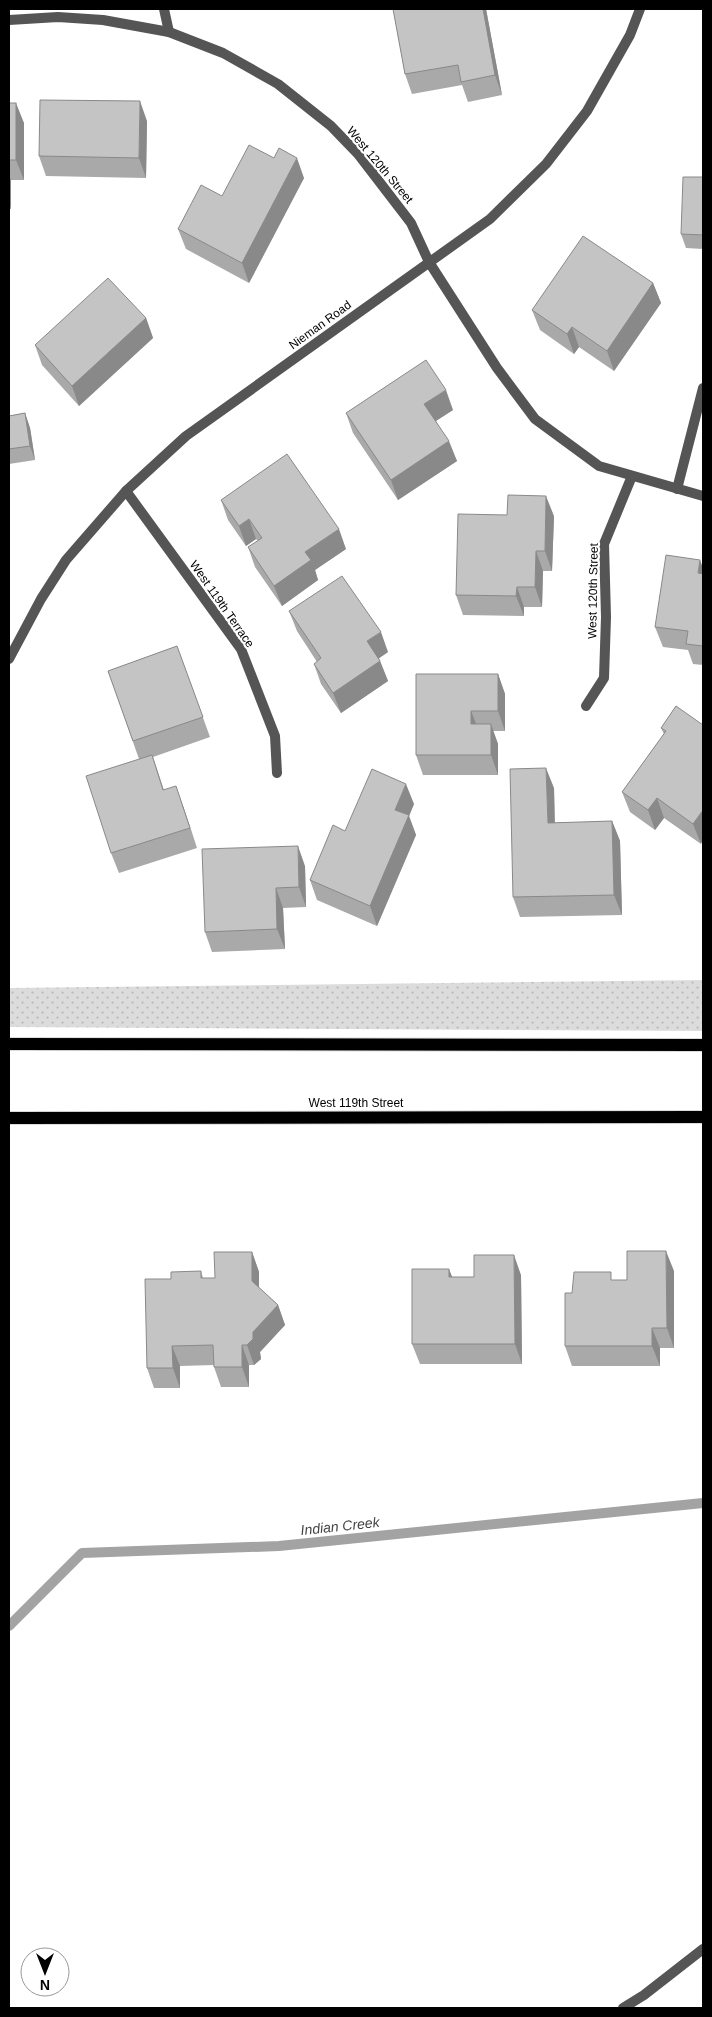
<svg xmlns="http://www.w3.org/2000/svg" width="712" height="2017" viewBox="0 0 712 2017" font-family="Arial,sans-serif">
<style>
.grass{fill:url(#grass-dots)}
.lines{fill:none;stroke-linecap:round;stroke-linejoin:round}
.stream{stroke:#a3a3a3;stroke-width:10}
.primary-casing{stroke:#dbdbdb;stroke-width:14}
.minor{stroke:#555;stroke-width:10}
.tertiary{stroke:#555;stroke-width:10}
.primary{stroke:#000;stroke-width:12}
.wall{fill:#a9a9a9}
.shaded-wall{fill:#898989}
.building{fill:#c4c4c4;stroke:#898989}
.labels{text-anchor:middle;stroke-width:4.5;stroke-linejoin:round;paint-order:stroke}
.street-label{font-size:12px;fill:#000;stroke:#fff}
.water-label{font-size:14px;font-style:italic;fill:#444;stroke:#fff}
</style>
<defs>
<pattern id="grass-dots" width="8" height="8" patternUnits="userSpaceOnUse" patternTransform="scale(1.25)"><rect width="8" height="8" fill="#dcdcdc"/><path d="M2 2h.1M6 6h.1" fill="none" stroke="#bbb" stroke-width="1.8" stroke-linecap="round"/></pattern>
</defs>
<rect width="100%" height="100%" fill="#fff"/>
<path class="grass" d="M703,980v51l-694,-4v-39z"/>
<g class="lines">
<path class="stream" d="M9,1626l73,-73 197,-7 424,-43"/>
<g class="primary-casing">
<g id="primary">
<path d="M9,1044l694,1"/>
<path d="M9,1118l694,-1"/>
</g>
</g>
<g class="minor">
<path d="M164,9l5,23"/>
<path d="M9,20l49,-3 45,3 66,12 54,21 55,31 53,42 27,28 53,69 18,39 68,106 38,51 64,47 104,30"/>
<path d="M677,489l26,-101"/>
<path d="M126,491l115,158 34,87 2,37"/>
<path d="M9,659l32,-60 25,-39 60,-69 60,-55 304,-217 56,-55 41,-53 43,-76 10,-26"/>
<path d="M586,706l18,-28 2,-61 -2,-73 28,-68"/>
</g>
<path class="tertiary" d="M623,2008l21,-13 59,-46"/>
<use href="#primary" class="primary"/>
</g>
<g class="wall">
<path d="M393,9h93l16,86 -34,7 -6,-17 -50,9 -7,-20z"/>
<path d="M9,103l15,20v57h-13v29h-2z"/>
<path d="M147,121l-1,57 -100,-2 -7,-20z"/>
<path d="M274,158l30,20 -55,105 -63,-34 -8,-20z"/>
<path d="M703,177v72l-17,-1 -5,-14z"/>
<path d="M653,283l8,20 -47,68 -35,-24 -5,7 -34,-24 -8,-20z"/>
<path d="M146,318l7,20 -74,68 -37,-41 -7,-20z"/>
<path d="M453,410l-17,11 21,40 -59,39 -45,-67 -7,-20z"/>
<path d="M25,413l5,15 5,32 -26,4v-48z"/>
<path d="M221,500l125,49 -31,21 3,10 -36,26 -27,-39 -7,-20 10,-6 -2,-2 -10,7 -18,-26z"/>
<path d="M554,516l-2,55h-9l-1,36h-18v9l-61,-1 -7,-20z"/>
<path d="M703,568v97l-10,-1 -5,-14 -25,-3 -8,-20z"/>
<path d="M289,611l99,41 -9,6 1,3 8,20 -47,32 -20,-29 -7,-20 3,-2 -20,-31z"/>
<path d="M177,646l33,91 -57,20 11,33 19,16 14,42 -78,25 -8,-20 28,-94 -31,-88z"/>
<path d="M498,674l7,20v37h-12l5,13v31h-75l-7,-20z"/>
<path d="M676,706l25,138 -37,-26 -9,12 -25,-18 -8,-20 42,-58 -3,-6z"/>
<path d="M554,788l1,35 57,-2 8,20 2,74 -102,2 -7,-20z"/>
<path d="M414,804l-5,12 7,19 -39,91 -60,-26 -7,-20 35,-49z"/>
<path d="M305,866l1,41 -23,1 2,41 -73,3 -7,-20z"/>
<path d="M252,1252l7,20v16l19,17 7,20 -25,27 1,7 -7,6h-5v22h-28l-7,-20v-2l-34,1v22h-26l-7,-20 24,-89 30,-8 2,7h12z"/>
<path d="M674,1271v77h-14v18h-88l-7,-20 7,-53 42,-13h13z"/>
<path d="M521,1275l1,89h-102l-8,-20 40,-67h22z"/>
</g>
<g class="shaded-wall">
<path d="M483,9h3l16,86 -7,-20z"/>
<path d="M140,101l7,20 -1,57 -7,-20z"/>
<path d="M16,103l8,20v57l-8,-20z"/>
<path d="M297,158l7,20 -55,105 -7,-20z"/>
<path d="M9,174l2,6v29l-2,-7z"/>
<path d="M653,283l8,20 -47,68 -7,-20z"/>
<path d="M146,318l7,20 -74,68 -7,-20z"/>
<path d="M572,327l7,20 -5,7 -7,-20z"/>
<path d="M446,390l7,20 -22,14 -7,-20z"/>
<path d="M25,413l5,15 5,32 -5,-14z"/>
<path d="M449,441l8,20 -59,39 -7,-20z"/>
<path d="M546,496l8,20 -2,55 -7,-20z"/>
<path d="M249,519l7,20 -10,7 -7,-20z"/>
<path d="M339,529l7,20 -31,21 3,10 -36,26 -8,-20 31,-34z"/>
<path d="M536,551l7,20 -1,36 -7,-20z"/>
<path d="M700,560l3,8v19l-5,-14z"/>
<path d="M517,587l7,20v9l-8,-20z"/>
<path d="M381,632l7,20 -13,9 -8,-20z"/>
<path d="M380,661l8,20 -47,32 -8,-20z"/>
<path d="M498,674l7,20v37l-7,-20z"/>
<path d="M471,711l8,20 -8,-7z"/>
<path d="M491,724l7,20v31l-7,-20z"/>
<path d="M546,768l8,20 1,55 -7,-20z"/>
<path d="M406,784l8,20 -5,12 7,19 -39,91 -7,-20 25,-96z"/>
<path d="M176,786l7,20 14,42 -7,-20z"/>
<path d="M657,798l7,20 -9,12 -7,-20z"/>
<path d="M703,810v30l-2,4 -8,-20z"/>
<path d="M612,821l8,20 2,74 -8,-20z"/>
<path d="M298,846l7,20 1,41 -7,-20z"/>
<path d="M276,888l7,20 2,41 -8,-20z"/>
<path d="M666,1251l8,20v77l-7,-20z"/>
<path d="M252,1252l7,20v29l-7,-20z"/>
<path d="M514,1255l7,20 1,89 -7,-20z"/>
<path d="M449,1269l8,20 -8,-12z"/>
<path d="M278,1305l7,20 -25,27 1,7 -7,6 -7,-20 6,-13z"/>
<path d="M652,1328l8,20v18l-8,-20z"/>
<path d="M242,1345l7,20v22l-7,-20z"/>
<path d="M172,1346l8,20v22l-7,-20z"/>
</g>
<g class="building">
<path d="M393,9h90l12,66 -34,7 -3,-17 -53,9z"/>
<path d="M40,100l100,1 -1,57 -100,-2z"/>
<rect x="9" y="103" width="7" height="57"/>
<path d="M249,145l25,13 5,-10 18,10 -55,105 -64,-34 23,-44 21,11z"/>
<path d="M683,177h20v58l-22,-1z"/>
<path d="M583,236l70,47 -46,68 -35,-24 -5,7 -35,-24z"/>
<path d="M108,278l38,40 -74,68 -37,-41z"/>
<path d="M426,360l20,30 -22,14 25,37 -58,39 -45,-67z"/>
<path d="M25,413l5,33 -21,3v-33z"/>
<path d="M287,454l52,75 -34,23 6,8 -37,26 -26,-39 14,-9 -13,-19 -10,7 -18,-26z"/>
<path d="M508,495l38,1 -1,55h-9l-1,36h-18l-1,9 -60,-1 2,-81 49,1z"/>
<path d="M666,555l34,5 -2,13 5,1v72l-17,-2 2,-13 -33,-4z"/>
<path d="M342,576l39,56 -14,9 13,20 -47,32 -19,-29 7,-6 -32,-47z"/>
<path d="M177,646l26,71 -70,24 -25,-70z"/>
<path d="M416,674h82v37h-27v13h20v31h-75z"/>
<path d="M676,706l27,19v85l-10,14 -36,-26 -9,12 -26,-18 44,-61 -5,-3z"/>
<path d="M152,755l11,35 13,-4 14,42 -79,25 -25,-77z"/>
<path d="M546,768l2,55 64,-2 2,74 -101,2 -3,-128z"/>
<path d="M372,769l34,15 -11,26 14,5 -39,91 -60,-26 23,-55 12,6z"/>
<path d="M298,846l1,41 -23,1 1,41 -72,3 -3,-83z"/>
<path d="M627,1251h39l1,77h-15v18h-87v-53h7l2,-21h37v8h16z"/>
<path d="M214,1252h38v29l26,24 -25,27v7l-6,6h-5v22h-28l-1,-22 -41,1 1,22h-26l-2,-89h26v-7l30,-1v7h14z"/>
<path d="M474,1255h40l1,89h-103v-75h37v8h25z"/>
</g>
<g class="labels">
<g class="street-label">
<text transform="translate(380 165) rotate(50)" y="4">West 120th Street</text>
<text transform="translate(320 325) rotate(-36)" y="4">Nieman Road</text>
<text transform="translate(593 591) rotate(-89)" y="4">West 120th Street</text>
<text transform="translate(222 604) rotate(55)" y="4">West 119th Terrace</text>
<text x="356" y="1107">West 119th Street</text>
</g>
<g class="water-label">
<text transform="translate(340 1526) rotate(-6)" y="5">Indian Creek</text>
</g>
</g>
<rect width="712" height="2017" fill="none" stroke="#000000" stroke-width="20"/>
<g transform="translate(45 1972) rotate(180)"><circle r="24" fill="#ffffff" stroke="#999999"/>
<path d="M0-4L9 19L0 12L-9 19Z" fill="#000000"/>
<text y="-8" font-size="14" font-weight="bold" text-anchor="middle" fill="#000000">N</text>
</g>
</svg>
